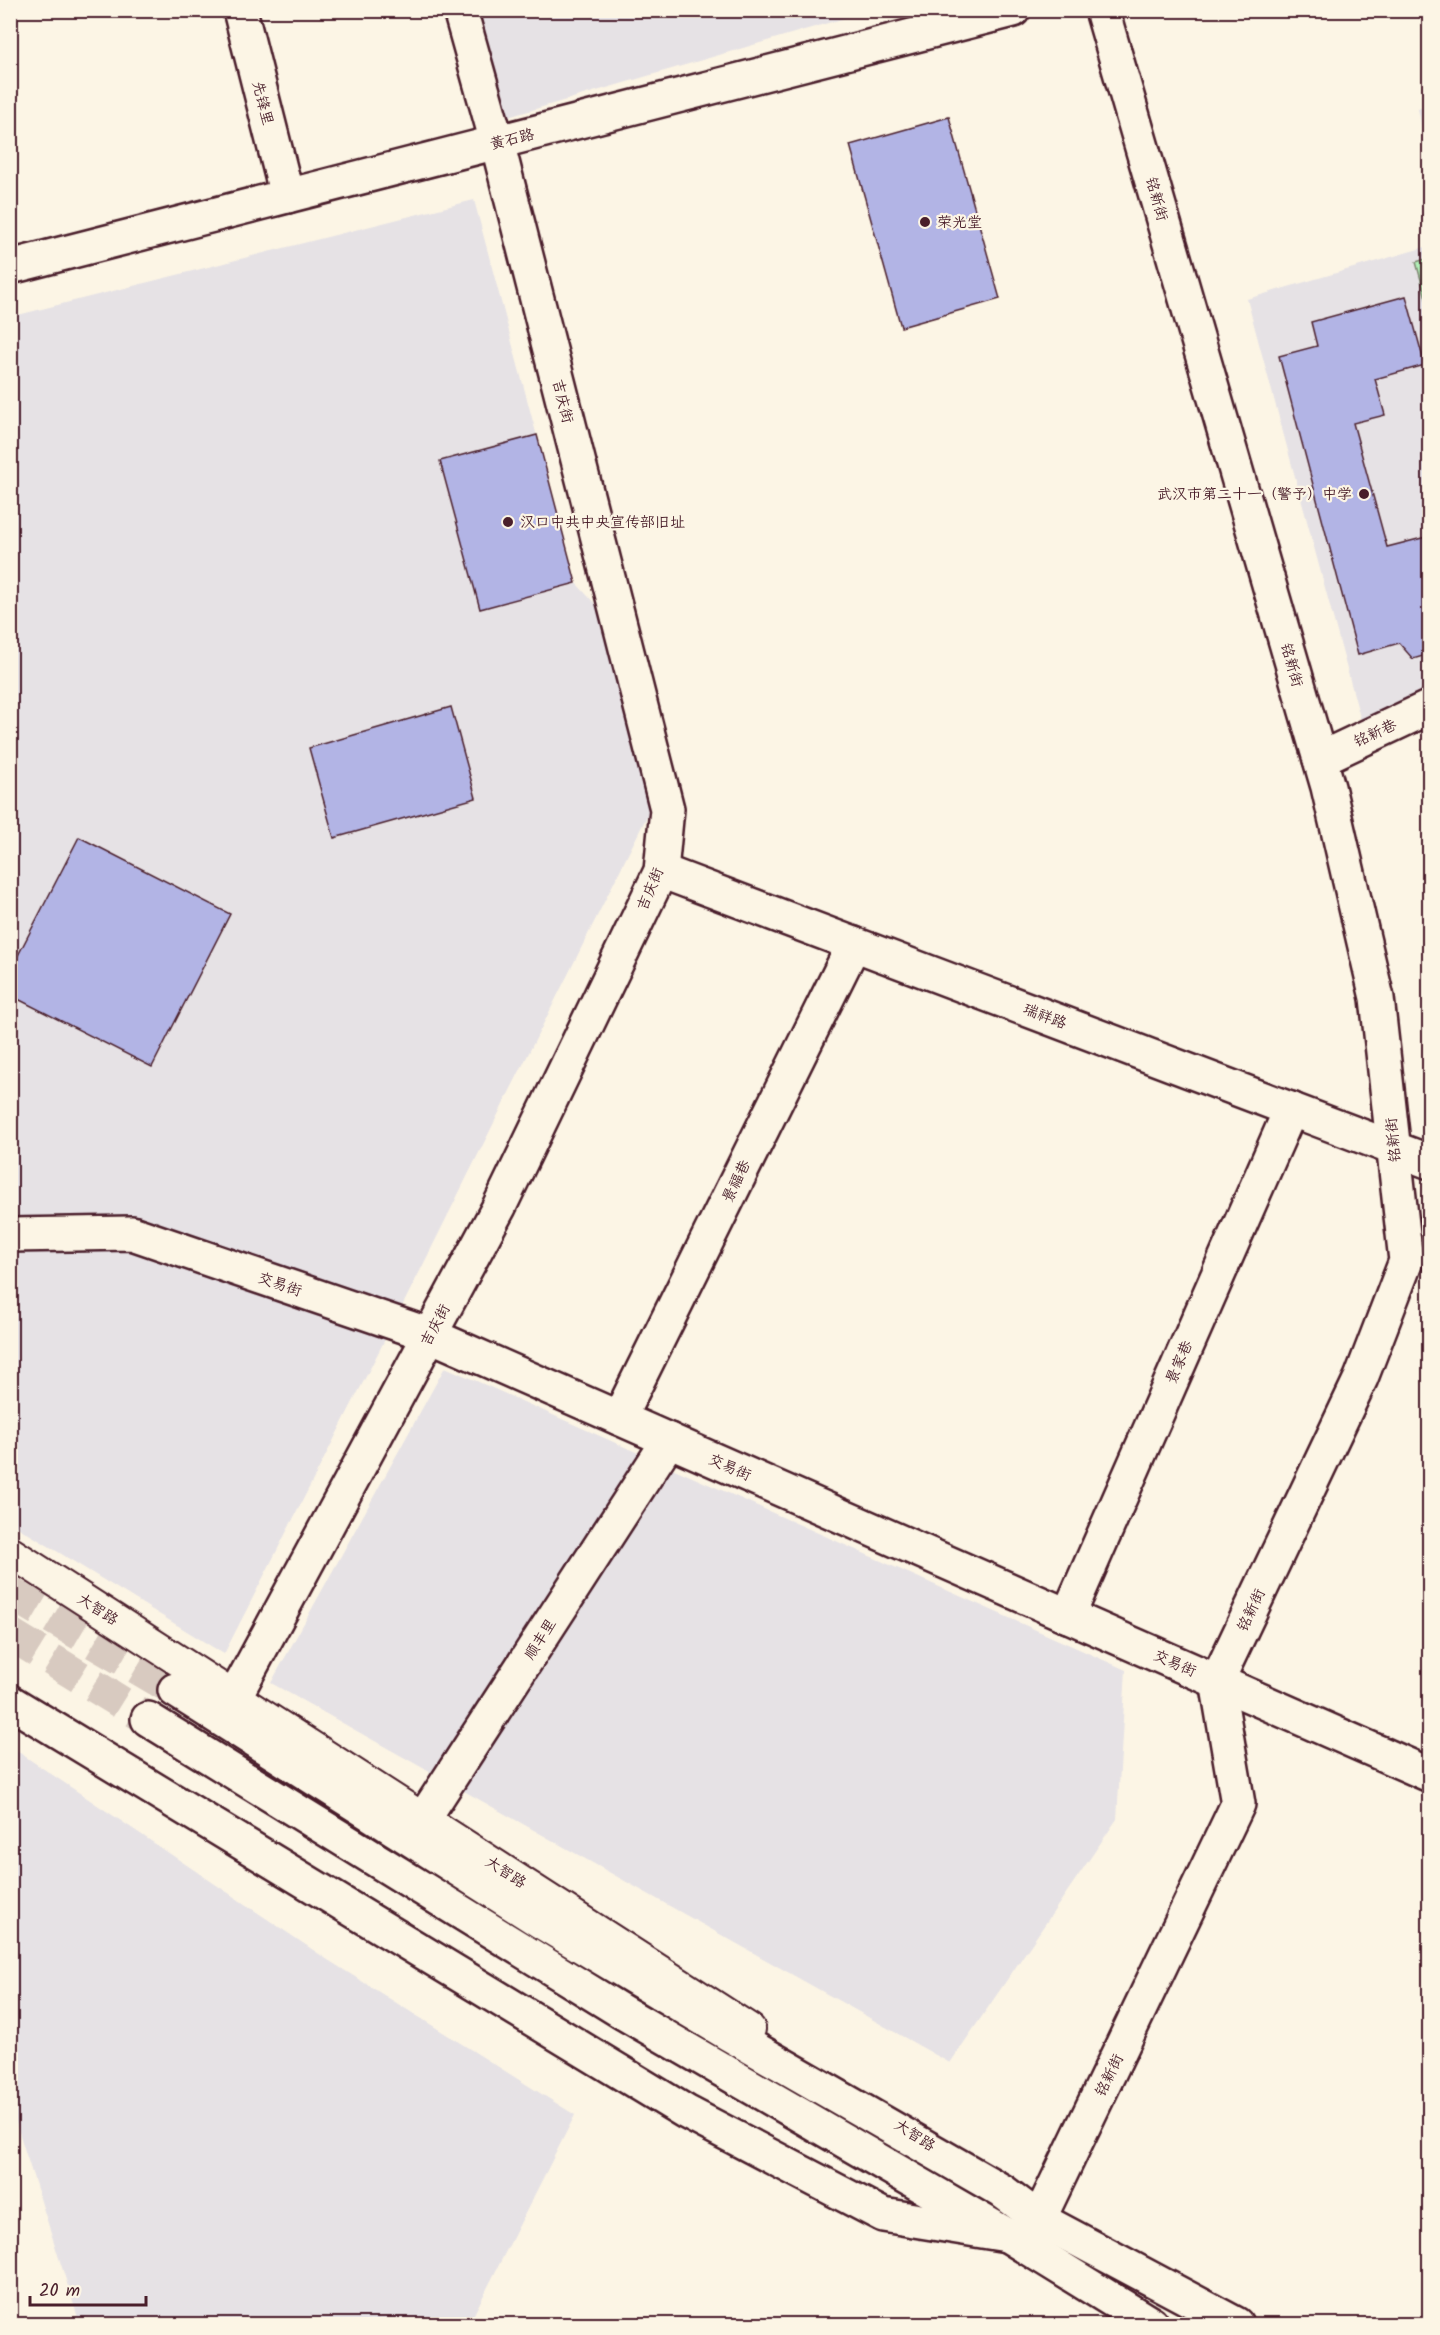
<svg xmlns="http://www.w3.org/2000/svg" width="1440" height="2335" viewBox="0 0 1440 2335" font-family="Kalam,'LXGW WenKai TC',sans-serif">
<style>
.built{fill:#e6e2e5}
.green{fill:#b0eeb6;stroke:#7d8670;stroke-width:1.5}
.building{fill:#b2b4e5;stroke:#4a1f2b;stroke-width:1.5}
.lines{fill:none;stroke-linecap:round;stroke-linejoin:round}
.primary-tunnel{stroke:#d8cac0;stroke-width:33;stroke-dasharray:33 16;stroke-linecap:butt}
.pedestrian-casing{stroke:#4a1f2b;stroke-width:34}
.minor-casing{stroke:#4a1f2b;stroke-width:38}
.tertiary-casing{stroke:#4a1f2b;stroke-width:38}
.primary-casing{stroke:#4a1f2b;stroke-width:38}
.pedestrian{stroke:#fcf5e5;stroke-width:30}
.minor{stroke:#fcf5e5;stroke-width:33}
.tertiary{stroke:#fcf5e5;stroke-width:33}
.primary{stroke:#fcf5e5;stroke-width:33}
.poi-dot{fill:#4a1f2b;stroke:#fcf5e5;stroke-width:2}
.labels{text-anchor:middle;stroke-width:4.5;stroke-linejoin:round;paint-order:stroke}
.street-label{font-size:15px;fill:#4a1f2b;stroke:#fcf5e5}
.poi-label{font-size:15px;fill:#4a1f2b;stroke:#fcf5e5;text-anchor:start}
</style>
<rect width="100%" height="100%" fill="#fcf5e5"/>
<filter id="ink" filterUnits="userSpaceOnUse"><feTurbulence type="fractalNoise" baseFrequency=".0167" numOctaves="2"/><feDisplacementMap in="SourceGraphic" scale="12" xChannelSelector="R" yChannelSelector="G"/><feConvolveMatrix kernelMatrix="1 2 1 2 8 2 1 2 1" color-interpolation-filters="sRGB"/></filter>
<g filter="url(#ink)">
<g class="built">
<path d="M479,10h390v1l-361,106z"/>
<path d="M1429,105h1l-1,57 -11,-53z"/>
<path d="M474,200l102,383 21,23 57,196 -234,469 -196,383 -213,-131 -1,-1206z"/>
<path d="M1429,246v443l-68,32 -114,-422z"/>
<path d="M445,1367l681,303 -9,149 -167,244 -679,-380z"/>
<path d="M11,1747l317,213 247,155 -106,209h-389l-69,-217z"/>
</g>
<path class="green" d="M1429,258h1l-1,51 -13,-47z"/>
<g class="building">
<path d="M949,117l51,182 -99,28 -51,-182z"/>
<path d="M1406,296l19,69 -50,14 10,36 -32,8 34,124 43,-11v118l-17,5 -14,-16 -41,12 -79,-299 38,-10 -6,-24z"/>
<path d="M537,435l39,148 -96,26 -40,-148z"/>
<path d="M451,707l25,91 -142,40 -25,-90z"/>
<path d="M79,837l151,77 -78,153 -142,-72v-24z"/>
</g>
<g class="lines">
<g class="primary-tunnel">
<path d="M10,1593l165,97"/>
<path d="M10,1634l138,85"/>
</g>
<g class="pedestrian-casing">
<path id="pedestrian" d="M10,1552l740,477"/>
</g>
<g class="minor-casing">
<g id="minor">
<path d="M240,10l47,186"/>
<path d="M1320,759l110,-52"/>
<path d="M661,871l769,291"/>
<path d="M619,1418l235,-474"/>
<path d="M1068,1616l223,-507"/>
<path d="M235,1696l264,-489 162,-336 6,-62 -170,-667 -37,-132"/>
<path d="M411,1838l258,-398"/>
</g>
</g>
<g class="tertiary-casing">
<g id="tertiary">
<path d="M10,267l1003,-257"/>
<path d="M10,1235l122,-2 298,102 1000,440"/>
<path d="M10,1702l676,410 197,103 124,20"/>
<path d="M1039,2219l199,-415 -21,-123 144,-303 45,-117 -29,-263 -49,-211 -226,-777"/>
</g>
</g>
<g class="primary-casing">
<g id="primary">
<path d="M175,1690l365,231 189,113 273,157 37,28 197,105"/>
<path d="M148,1719l476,294 383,222 144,89"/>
</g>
</g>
<use href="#pedestrian" class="pedestrian"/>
<use href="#minor" class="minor"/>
<use href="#tertiary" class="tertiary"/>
<use href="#primary" class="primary"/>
</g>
</g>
<g class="poi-dot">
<circle cx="925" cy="222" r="6"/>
<circle cx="1364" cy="494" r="6"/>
<circle cx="508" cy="522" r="6"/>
</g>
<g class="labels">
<g class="street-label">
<text transform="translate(263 103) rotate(76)" y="5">先锋里</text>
<text transform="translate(512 139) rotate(-14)" y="5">黄石路</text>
<text transform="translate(1157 199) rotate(74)" y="5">铭新街</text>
<text transform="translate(563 401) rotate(76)" y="5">吉庆街</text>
<text transform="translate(1292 665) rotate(74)" y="5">铭新街</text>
<text transform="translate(1375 733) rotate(-25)" y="5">铭新巷</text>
<text transform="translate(650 889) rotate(-67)" y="5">吉庆街</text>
<text transform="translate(1045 1016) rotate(21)" y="5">瑞祥路</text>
<text transform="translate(1393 1140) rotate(-96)" y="5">铭新街</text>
<text transform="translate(736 1181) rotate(-64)" y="5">景福巷</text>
<text transform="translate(280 1284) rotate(19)" y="5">交易街</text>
<text transform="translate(435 1325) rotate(-62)" y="5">吉庆街</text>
<text transform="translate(1179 1362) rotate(-67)" y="5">景家巷</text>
<text transform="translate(730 1467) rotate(24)" y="5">交易街</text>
<text transform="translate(98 1609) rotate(33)" y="5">大智路</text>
<text transform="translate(1251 1610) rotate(-65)" y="5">铭新街</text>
<text transform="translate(540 1639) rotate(-57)" y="5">顺丰里</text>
<text transform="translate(1175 1663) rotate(24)" y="5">交易街</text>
<text transform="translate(506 1872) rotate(33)" y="5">大智路</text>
<text transform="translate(1109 2075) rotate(-64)" y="5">铭新街</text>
<text transform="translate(915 2135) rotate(33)" y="5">大智路</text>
</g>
<g class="poi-label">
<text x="937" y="227">荣光堂</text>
<text x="1352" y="499" text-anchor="end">武汉市第二十一（警予）中学</text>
<text x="520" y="527">汉口中共中央宣传部旧址</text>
</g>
</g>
<rect width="1440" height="2335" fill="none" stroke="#fcf5e5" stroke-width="36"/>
<rect x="18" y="18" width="1404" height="2299" fill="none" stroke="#4a1f2b" stroke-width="2" filter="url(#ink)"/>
<path d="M30 2296v9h116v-9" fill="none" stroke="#4a1f2b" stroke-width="3"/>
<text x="39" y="2296" font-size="18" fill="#4a1f2b" stroke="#fcf5e5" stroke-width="4.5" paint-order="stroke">20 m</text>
</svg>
